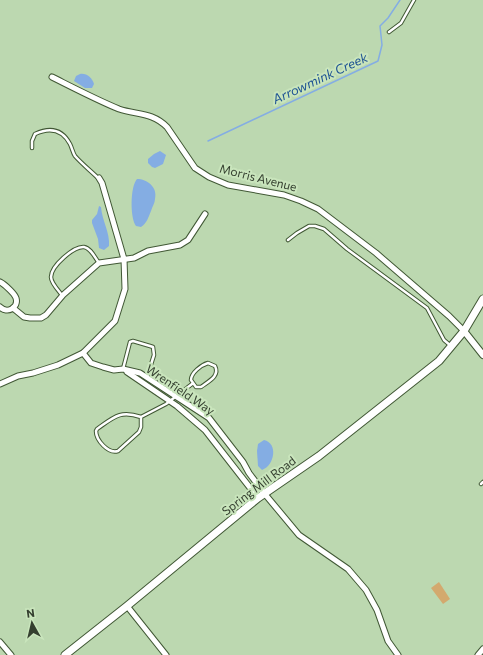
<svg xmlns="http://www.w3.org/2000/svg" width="483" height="655" viewBox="0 0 483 655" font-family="Commissioner,sans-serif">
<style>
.green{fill:#d3a96e}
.water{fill:#84ade3}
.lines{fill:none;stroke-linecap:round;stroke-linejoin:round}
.stream{stroke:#84ade3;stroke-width:1.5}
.service-casing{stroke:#415835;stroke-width:4.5}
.minor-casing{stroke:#415835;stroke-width:7}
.tertiary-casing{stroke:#415835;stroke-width:8}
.secondary-casing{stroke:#415835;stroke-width:9}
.service{stroke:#fff;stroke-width:2.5}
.minor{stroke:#fff;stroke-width:5}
.tertiary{stroke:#fff;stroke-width:6}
.secondary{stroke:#fff;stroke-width:7}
.labels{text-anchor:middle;stroke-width:4;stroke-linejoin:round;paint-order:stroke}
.street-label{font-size:12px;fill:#343f2f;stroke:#c9e5bc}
.water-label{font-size:13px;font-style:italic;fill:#1d5293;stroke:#c9e5bc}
</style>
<rect width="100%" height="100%" fill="#bcd8b0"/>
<path class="green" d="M439,582l11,17 -7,5 -12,-16z"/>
<g class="water">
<path d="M80,74c7,-1 12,4 14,10l-2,4h-7l-11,-7 2,-5z"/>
<path d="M160,151l6,4 -3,9 -8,4 -3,-1 -4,-4v-4l6,-5z"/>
<path d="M137,179c10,0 21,8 18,20 0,4 -3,8 -4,12 -3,7 -4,12 -10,16l-5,-1c-6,-8 -6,-39 1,-47z"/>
<path d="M99,206l2,1c1,14 9,25 8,39l-5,4 -5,-2 -1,-9 -6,-16v-3l5,-6z"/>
<path d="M264,440c14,3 11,25 -2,30l-4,-4 -1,-15 1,-7z"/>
</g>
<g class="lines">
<path class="stream" d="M208,141l170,-80 4,-16 -2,-19 8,-8 12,-18"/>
<g class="service-casing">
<g id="service">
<path d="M389,32l12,-9 13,-23"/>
<path d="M32,148v-7l3,-7c15,-7 27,-5 35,10 2,4 3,9 5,12 7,8 16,15 23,22"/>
<path d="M288,240l9,-7 12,-7h6l9,3 23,20 80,59 17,32 7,6"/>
<path d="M62,295c-4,-5 -11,-12 -11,-18 0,-11 23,-31 33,-30 7,1 11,11 15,16"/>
<path d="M208,363l7,3c5,10 -6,15 -14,21h-5l-5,-7c0,-7 10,-15 17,-17z"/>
<path d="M123,369l7,-27 3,-1 17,5 3,1 1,8 -7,22"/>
<path d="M141,417v10l-2,5 -21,19c-10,3 -22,-11 -22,-20l1,-2c17,-12 23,-19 44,-12l25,-13 26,-20"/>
<path d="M481,484l2,-2"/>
</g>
</g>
<g class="minor-casing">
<g id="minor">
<path d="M52,77c22,11 45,23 67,32 18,6 33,3 48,18l28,41 14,9 19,8 56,10 17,6 17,8 58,44 73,63 15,15"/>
<path d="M0,282c4,2 7,5 10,8 2,2 5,5 6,8 3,10 -9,16 -16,9"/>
<path d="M13,308l11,9 6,1h11l5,-3 17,-20 36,-32 35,-5 14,-7 32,-6 8,-5 17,-26"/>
<path d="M83,353l8,10 12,4 11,3 9,-1 17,4 69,45 34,44 6,11 15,20 35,42 49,34 18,21 11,20 11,31 10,14"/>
<path d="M127,372l50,34 28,24 53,68"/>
<path d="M0,384l18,-8 15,-3 25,-8 25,-12 32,-32 10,-32 -1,-30 -22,-76 -3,-5"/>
<path d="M127,606l39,49"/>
<path d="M0,642l11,13"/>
<path d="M478,655l5,-6"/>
</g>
</g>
<g class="tertiary-casing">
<path id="tertiary" d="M464,331l19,24"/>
</g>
<g class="secondary-casing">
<path id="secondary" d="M65,655l62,-49 131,-108 61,-42 120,-95 25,-30 19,-32"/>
</g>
<use href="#service" class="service"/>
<use href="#minor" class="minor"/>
<use href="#tertiary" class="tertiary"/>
<use href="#secondary" class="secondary"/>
</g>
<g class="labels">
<g class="street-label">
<text transform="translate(258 178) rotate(14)" y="4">Morris Avenue</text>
<text transform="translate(180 390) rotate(34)" y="4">Wrenfield Way</text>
<text transform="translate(259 486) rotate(-37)" y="4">Spring Mill Road</text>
</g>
<g class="water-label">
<text transform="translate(320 78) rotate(-25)" y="5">Arrowmink Creek</text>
</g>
</g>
<g transform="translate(32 623) rotate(352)" stroke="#c9e5bc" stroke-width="3" paint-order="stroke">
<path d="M0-3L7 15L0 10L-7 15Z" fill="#343f2f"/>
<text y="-6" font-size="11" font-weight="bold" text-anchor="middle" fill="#343f2f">N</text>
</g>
</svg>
